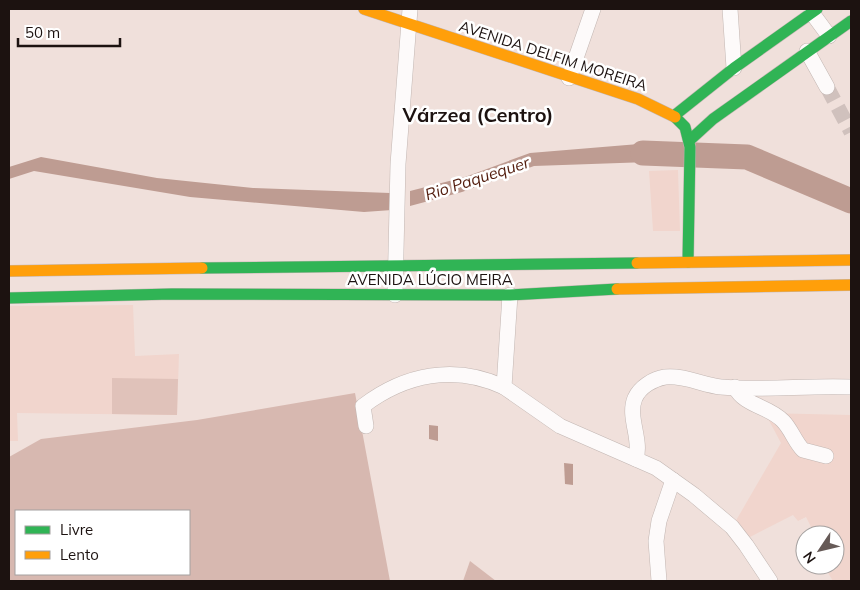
<svg xmlns="http://www.w3.org/2000/svg" width="860" height="590" viewBox="0 0 860 590" font-family="Mulish,sans-serif">
<style>
.built{fill:#f1d5cd}
.green{fill:#e0c2ba}
.forest{fill:#d7b8b0;fill-rule:evenodd}
.water{fill:#be9c92}
.lines{fill:none;stroke-linecap:round;stroke-linejoin:round}
.river{stroke:#be9c92;stroke-width:25}
.street-tunnel{stroke:#d0c1bd;stroke-width:15;stroke-dasharray:15 8;stroke-linecap:butt}
.street-casing{stroke:#c2b6b2;stroke-width:16}
.fast-casing{stroke:#c2b6b2;stroke-width:12}
.slow-casing{stroke:#c2b6b2;stroke-width:12}
.street{stroke:#fdfafa;stroke-width:15}
.fast{stroke:#30b455;stroke-width:11}
.slow{stroke:#ff9f0a;stroke-width:11}
.labels{text-anchor:middle;stroke-width:5;stroke-linejoin:round;paint-order:stroke}
.street-label{font-size:15px;fill:#1c1210;stroke:#fff}
.water-label{font-size:16px;font-style:italic;fill:#521c0d;stroke:#fff}
.district-label{font-size:20px;font-weight:bold;fill:#1c1210;stroke:#fff}
</style>
<rect width="100%" height="100%" fill="#f0e0db"/>
<g class="built">
<path d="M678,170l2,61h-27l-4,-60z"/>
<path d="M133,305l2,51 44,-2 -2,61 -160,-2 1,28h-9v-135z"/>
<path d="M765,413l86,2v166h-18l-10,-16h12v-30h-20l-9,-18 -8,4 -5,-6 -43,22 -16,-13 47,-81z"/>
</g>
<path class="green" d="M112,378l66,1 -1,36 -65,-1z"/>
<g class="forest">
<path d="M355,393l35,188h-381v-124l32,-18 156,-19zM16,511h173v63h-173z"/>
<path d="M470,561l26,20h-33z"/>
</g>
<g class="water">
<path d="M651,143l24,1 2,17 -143,5 -72,26 -52,14v-15l55,-14 65,-24z"/>
<path d="M41,157l116,21 96,10 137,5 2,17 -28,2 -174,-15 -156,-26 -25,8v-12z"/>
<path d="M429,425l9,1v15l-9,-2z"/>
<path d="M564,463l9,1v21l-8,-1z"/>
</g>
<g class="lines">
<path class="river" d="M643,153l104,4 104,44"/>
<path class="street-tunnel" d="M827,87l24,45"/>
<g class="street-casing">
<g id="street">
<path d="M730,9l4,59"/>
<path d="M812,9v4l17,23"/>
<path d="M807,51l20,36"/>
<path d="M569,78l24,-69"/>
<path d="M395,295l3,-131 12,-155"/>
<path d="M510,295l-6,92 56,39 96,42 38,27 38,32 14,18 24,36"/>
<path d="M735,387c9,19 34,19 48,34 8,8 12,21 20,29l23,6"/>
<path d="M366,426l-3,-20c42,-32 92,-42 141,-19"/>
<path d="M636,459c6,-20 -9,-42 -1,-61 5,-11 18,-19 30,-21 19,-2 38,8 56,10 43,4 87,-2 130,0"/>
<path d="M659,581l-3,-40 3,-20 14,-41"/>
</g>
</g>
<g class="fast-casing">
<g id="fast">
<path d="M675,115l59,-47 83,-59"/>
<path d="M675,117l10,10 5,20 -2,115"/>
<path d="M690,140l23,-21 138,-98"/>
<path d="M202,268l435,-5"/>
<path d="M9,298l163,-4 338,1 107,-6"/>
</g>
</g>
<g class="slow-casing">
<g id="slow">
<path d="M364,9l274,90 37,18"/>
<path d="M637,263l214,-3"/>
<path d="M9,271l193,-3"/>
<path d="M617,289l234,-4"/>
</g>
</g>
<use href="#street" class="street"/>
<use href="#fast" class="fast"/>
<use href="#slow" class="slow"/>
</g>
<g class="labels">
<g class="street-label">
<text transform="translate(553 56) rotate(18)" y="5">AVENIDA DELFIM MOREIRA</text>
<text x="430" y="285">AVENIDA LÚCIO MEIRA</text>
</g>
<g class="water-label">
<text transform="translate(477 178) rotate(-18)" y="6">Rio Paquequer</text>
</g>
<g class="district-label">
<text x="478" y="122">Várzea (Centro)</text>
</g>
</g>
<rect width="860" height="590" fill="none" stroke="#1c1210" stroke-width="20"/>
<rect x="15" y="510" width="175" height="65" fill="#ffffff" stroke="#a4a09f"/>
<rect x="25" y="526" width="25" height="8" fill="#30b455" stroke="#a4a09f"/>
<text x="60" y="535" font-size="15" fill="#1c1210">Livre</text>
<rect x="25" y="551" width="25" height="8" fill="#ff9f0a" stroke="#a4a09f"/>
<text x="60" y="560" font-size="15" fill="#1c1210">Lento</text>
<g transform="translate(820 550) rotate(235)"><circle r="24" fill="#ffffff" stroke="#a4a09f"/>
<path d="M0-4L9 19L0 12L-9 19Z" fill="#665a57"/>
<text y="-8" font-size="14" font-weight="bold" text-anchor="middle" fill="#1c1210">N</text>
</g>
<path d="M18 38v8h102v-8" fill="none" stroke="#1c1210" stroke-width="2.5"/>
<text x="25" y="38" font-size="15" fill="#1c1210" stroke="#ffffff" stroke-width="4" paint-order="stroke">50 m</text>
</svg>
